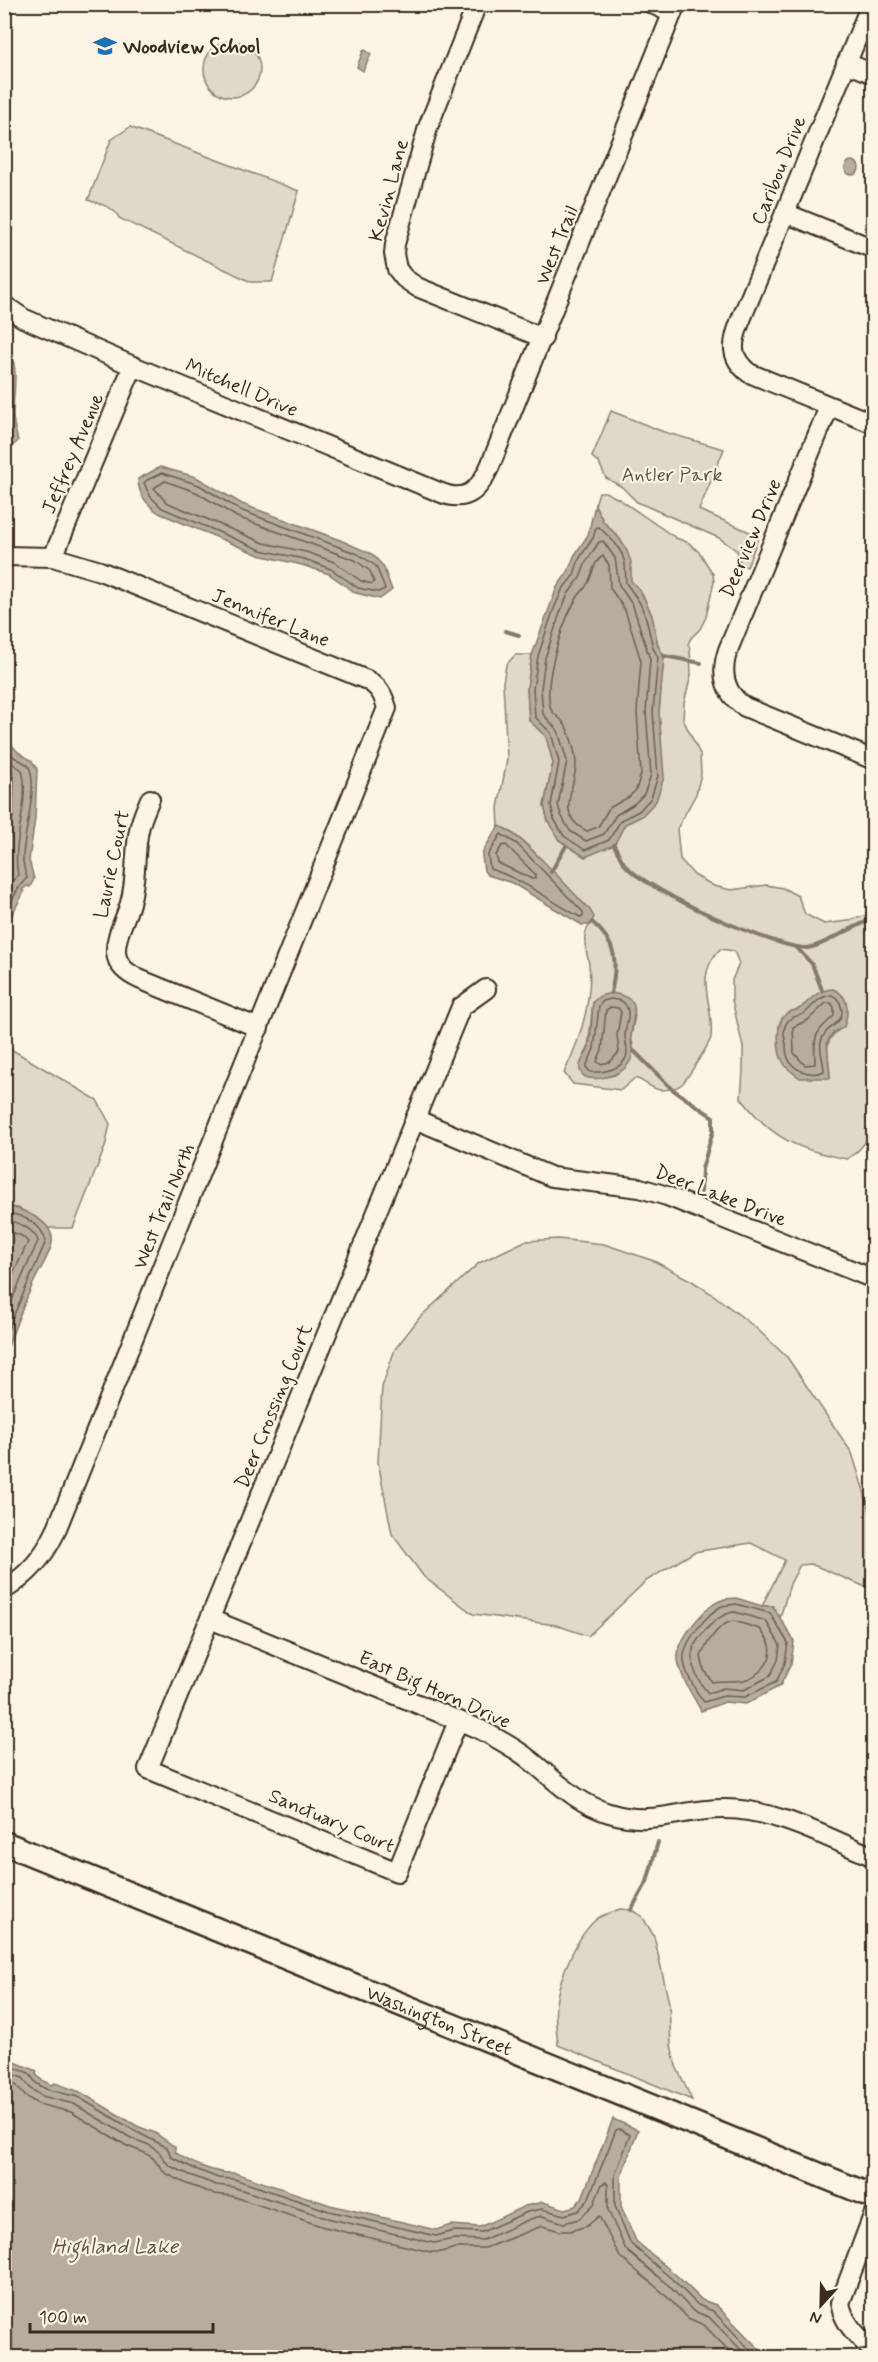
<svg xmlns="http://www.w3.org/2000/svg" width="878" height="2362" viewBox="0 0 878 2362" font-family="Mynerve,sans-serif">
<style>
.green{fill:#e0d8c8;stroke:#8e8173;stroke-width:1.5;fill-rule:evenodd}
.water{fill:#b7ad9e;stroke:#85796b;stroke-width:1.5}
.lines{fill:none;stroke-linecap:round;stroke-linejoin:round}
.shore{stroke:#6d5e51;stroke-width:1.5}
.stream{stroke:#85796b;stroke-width:4}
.minor-casing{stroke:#3b2a1e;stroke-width:22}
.major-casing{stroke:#3b2a1e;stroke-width:27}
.minor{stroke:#fcf5e5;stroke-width:18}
.major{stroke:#fcf5e5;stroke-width:22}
.labels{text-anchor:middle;stroke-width:4.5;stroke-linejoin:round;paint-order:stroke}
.poi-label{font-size:20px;font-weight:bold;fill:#3b2a1e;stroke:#fcf5e5;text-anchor:start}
.street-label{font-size:20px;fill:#3b2a1e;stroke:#fcf5e5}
.park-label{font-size:20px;fill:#645648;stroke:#fcf5e5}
.water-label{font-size:21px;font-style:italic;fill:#605144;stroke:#fcf5e5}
</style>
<rect width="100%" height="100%" fill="#fcf5e5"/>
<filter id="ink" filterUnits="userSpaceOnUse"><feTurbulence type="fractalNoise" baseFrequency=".0167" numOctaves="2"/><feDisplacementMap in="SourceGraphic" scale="12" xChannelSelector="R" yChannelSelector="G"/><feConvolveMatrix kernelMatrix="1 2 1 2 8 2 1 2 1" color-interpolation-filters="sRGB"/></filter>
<g filter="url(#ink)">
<g class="green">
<circle cx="232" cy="69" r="28"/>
<path d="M130,127l169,64 -27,91h-21l-132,-64c-5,-12 -20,-14 -31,-18l23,-60z"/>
<path d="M611,411l53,21 60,17 -25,61 60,26 -12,31 -6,-2 -4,-14 -18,-13 -82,-36 -15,-15 -16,-9 -7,-15 -7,-6z"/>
<path d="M599,492h6l14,7 57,39 13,5 11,10 13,21 1,8 -8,35 -6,12 -9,9 -3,6 2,5 1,26 -7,28 -1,16 17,35 1,20 -5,20 -19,35 3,30 14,16 20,11 17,4 35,-5 17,3 15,8 7,18 19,10 24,-3 25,-8 1,214c-7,14 -14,24 -27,32 -50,-9 -76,-21 -106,-61l2,-27v-24l-11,-47v-20l7,-16 -5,-13 -14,-2c-28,30 -5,54 -9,88 0,5 -25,43 -29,47 -6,5 -15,6 -22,6 -8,-1 -17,-10 -25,-12l-14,12 -48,-6 -9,-11c13,-27 23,-54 25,-84 1,-8 1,-16 0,-24 -2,-16 -10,-29 3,-43 -20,-25 -64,-87 -93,-96l-1,-18 9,-49 -4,-77 3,-17 9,-10h17l-5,33 2,32 17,16 7,27 -9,43 4,15 11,19 26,17 29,-12 11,-21 17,-8 19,-73 -2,-31 5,-56 -6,-10 -6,-30 -7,-16 -6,-11 -8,-7 -11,-43 -17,-18 -8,-16zM593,1002l42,13 -4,21 3,15 -9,16 -10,8 -15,3 -16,-21 4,-9zM799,1009l41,20c-20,13 -10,28 -10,49l-50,-23c0,-23 -9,-39 19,-46z"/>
<path d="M4,1045l93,55 13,24 -5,23 -32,81h-25l-13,-11 -17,-9 -13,-2z"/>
<path d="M558,1239l46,5 50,17 38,20 23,15 41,32 31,29 65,96 21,67v70l-62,-26 -11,1 -10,19 -10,34 -7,-12h-11l23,-46 -34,-17 -57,9 -48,29 -58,55 -32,-11 -83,-11 -49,-37 -32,-43 -14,-72 4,-75 13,-38 25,-32 59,-54 46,-22z"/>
<path d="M620,1909l11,1 11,6 12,20 15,67 2,42 5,21 16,34 -134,-55c-1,-13 -4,-28 -2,-41 3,-26 21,-70 42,-86 6,-4 15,-6 22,-9z"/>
</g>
<g class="water">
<path d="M365,50l6,4 -8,17 -6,-4 6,-16z"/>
<circle cx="852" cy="168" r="7"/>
<path d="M5,348c17,10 7,50 8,69 1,8 3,16 5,24l-13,12z"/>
<path d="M160,467l36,10 46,27 98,36 32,14 11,12 9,24 -12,9 -24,-6 -27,-19 -27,-9 -43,-10 -100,-42c-12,-8 -21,-19 -21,-34z"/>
<path d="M595,505l8,16 17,18 7,12 4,11v19l8,8 6,11 7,16 6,30 6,10 -5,56 5,65 -8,24 -14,15 -17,8 -11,21 -29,12 -26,-17 -11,-19 -4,-15 9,-43 -7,-26 -17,-17 -2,-32 5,-33 25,-68 11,-15 6,-16 14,-21z"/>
<path d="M4,722l6,21 8,9 14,9 5,8 -2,49 -6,42 5,19 -4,8 -3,-1 -5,4 2,2 -19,36 2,-111 -3,-4z"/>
<path d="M499,826c22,7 72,65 91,84l4,7 -4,8h-8l-70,-42 -24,-8 -4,-4 -2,-15 2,-7z"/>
<path d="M833,989c17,7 16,23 11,38l-11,6 -6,9 3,36h-30c-6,-4 -14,-10 -17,-16 -6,-11 -8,-39 3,-48 4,-4 11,-3 16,-7 11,-10 17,-17 31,-18z"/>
<path d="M611,993c36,6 20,21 20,45 0,13 5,18 -6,30 -8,8 -41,18 -45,2 -2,-7 6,-15 8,-21 5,-15 3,-32 5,-47l7,-6z"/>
<path d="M4,1206c17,2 51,15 48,37 -3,14 -14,29 -20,43 -10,22 -19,46 -27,69z"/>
<path d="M736,1598l26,8h11l21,35 -3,23 -11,22 -34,18 -21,-2 -24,9c-7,-14 -25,-40 -23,-57 2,-17 28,-49 44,-54 4,-2 9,-1 14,-2z"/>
<path d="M5,2058l32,13 -1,3 4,5 11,6 4,-2 25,9 57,34 18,7 20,14v5c15,11 40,22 60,21l95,32 106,25 15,-5 29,2 45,-21 18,-4 22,7 10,-3 7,-8 31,-79 25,11 -17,47v29l15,35 41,35 25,24 14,5 43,44 6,8h-760z"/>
</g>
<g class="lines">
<g class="shore">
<path d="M4,357c9,14 3,27 3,42 -1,14 1,26 4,39l-7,7"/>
<path d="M162,473l37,12 41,25 118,44 18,12 9,23 -7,3 -20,-4 -27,-19 -27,-10 -43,-9 -99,-42 -12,-12 -6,-13 3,-3z"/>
<path d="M165,481l31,11 41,25 118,43 15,11 4,11 -2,2 -11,-3 -27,-19 -28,-10 -42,-9 -98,-41 -12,-14z"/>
<path d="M599,527l16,16 7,11 3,9 1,20 14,20 6,15 7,30 5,9 -5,55 5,64 -7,22 -12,13 -18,9 -12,20 -24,10 -21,-14 -10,-17 -3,-14 8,-43 -8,-29 -16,-16 -2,-28 5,-33 15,-45 9,-21 12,-15 5,-16 14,-21 3,-10z"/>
<path d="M603,541l12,17 4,27 14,21 17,53 -4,53 5,63 -7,19 -10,10 -18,11 -12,19 -18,7 -16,-10 -9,-16 -3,-10 9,-44 -9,-30 -15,-17 -2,-25 4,-31 15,-45 8,-19 12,-16 6,-16 13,-20z"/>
<path d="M603,556l6,9 1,23 15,22 16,51 -4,51 4,62 -5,16 -7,7 -20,11 -11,19 -11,4c-34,-16 -10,-44 -11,-69 -1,-11 -6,-31 -13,-40 -3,-4 -10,-8 -12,-13 -9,-26 12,-89 26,-111 3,-5 8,-9 11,-15 5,-9 5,-21 15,-27z"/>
<path d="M4,745l10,12 14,8c12,21 -6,71 -5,95 0,6 2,12 4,18 -11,9 -15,25 -23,38"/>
<path d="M4,758l18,12c9,31 -11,71 -4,105l-7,8 -7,18"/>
<path d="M4,770l10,7 -1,39 -6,31 1,25 -4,5"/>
<path d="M501,834l16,10 66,68v4l-3,1c-30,-16 -57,-38 -90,-48l-2,-14z"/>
<path d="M506,845l29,29v5h-3l-34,-16 -2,-8 6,-9z"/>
<path d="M832,995c5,2 7,5 9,11 6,19 -17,19 -20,36 -2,9 3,20 3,29 -12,6 -31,0 -36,-13 -2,-5 -2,-10 -2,-14 -2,-8 -4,-16 2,-23 4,-6 11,-4 17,-8 9,-8 14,-17 27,-18z"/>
<path d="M611,999l11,2c12,11 3,21 3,35 0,5 2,10 2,14 1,19 -24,23 -37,22l-4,-5 8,-18 5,-43 4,-5z"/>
<path d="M826,1003h5l3,4v9c-21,18 -20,21 -19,48l-10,1 -11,-12 -1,-26 15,-7z"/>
<path d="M611,1007l7,1 3,4 -4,23 2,17 -9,10 -10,2 -3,-3 5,-11 4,-40z"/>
<path d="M4,1212c18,3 37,11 42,29l-42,97"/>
<path d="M4,1219c12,3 30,9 34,22l-34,77"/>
<path d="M4,1229l18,7 6,6 -24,51"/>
<path d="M736,1604l34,9 18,30 -3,20 -9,19 -31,15 -21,-1 -20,6c-8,-10 -22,-33 -20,-47 2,-16 24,-42 38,-49 4,-1 9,-1 14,-2z"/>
<path d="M735,1612l31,9 14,24 -2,15 -8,16 -26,14 -20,-2 -16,5c-8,-9 -15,-22 -16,-35 -1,-18 26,-45 43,-46z"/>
<path d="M734,1621l26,8c3,5 9,11 10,16 4,17 -12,31 -26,35 -8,2 -22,0 -32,2l-8,-12 -3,-14c6,-13 17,-33 33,-35z"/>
<path d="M4,2064l25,9 7,10 10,6 32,8 57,34 27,14 6,4 3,8 22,11 25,10 16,1 95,32 107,25 17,-5 29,1 45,-20 15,-3 22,6 14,-4 10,-11 28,-70 3,-1 11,6 -15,40v31l16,38 42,36 25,25 15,6 45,47"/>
<path d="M4,2072l19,6 8,11 11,7 32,8 57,34 18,7 11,8 4,7 6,6 20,9 26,10 17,2 94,31 107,25 20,-4 29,1 47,-21 12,-3 22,7 15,-4 15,-15 8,-20 4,-2 2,3v25l18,40 42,35 25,26 16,6 40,41"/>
<path d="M4,2081l12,4 9,11 13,8 33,8 56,34 18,7 8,5 12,15 22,11 27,10 18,2 92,31 107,25h10l14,-4h30l57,-22 18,5h10l17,-5 12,-10 21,41 42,35 26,26 16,7 32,33"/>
</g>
<g class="stream">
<path d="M505,631l14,4"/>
<path d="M664,656l37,7"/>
<path d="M614,845c4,7 8,18 14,23 24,24 145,80 179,80 16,-1 48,-24 67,-29"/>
<path d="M551,872l15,-26"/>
<path d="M592,922c25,21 26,41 19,71"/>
<path d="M796,947l16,17 10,26"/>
<path d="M634,1051l38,38 41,28v14l-11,38 -1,23"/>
<path d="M631,1910l16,-28 11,-40"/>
</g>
<g class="minor-casing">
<g id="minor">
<path d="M477,4l-49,123 -33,117 -1,10 3,15 7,9 13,9 126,51"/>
<path d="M652,4l20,9"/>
<path d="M871,4l-131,318c-8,21 -11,35 9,51l125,51"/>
<path d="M846,63l28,11"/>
<path d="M785,213l89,36"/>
<path d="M4,305l19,13 110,48 306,126c28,12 40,-2 51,-26l186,-462"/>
<path d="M829,407l-101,243c-8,23 -4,43 17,57l129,53"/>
<path d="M4,556l49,1 47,14 267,109c12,7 16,14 20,28l-332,825c-12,25 -27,42 -51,57"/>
<path d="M53,557l80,-191"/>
<path d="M150,799c-4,10 -9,20 -11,31 -5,24 -2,49 -9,73 -4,16 -15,32 -14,49 1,14 11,21 23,27l120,49"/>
<path d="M415,1119l137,58 88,11 27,8 207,83"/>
<path d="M210,1619l269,110c17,9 35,18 51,31 25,20 46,43 79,53 46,14 73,-5 117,-4 52,1 101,29 148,48"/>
<path d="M458,1721l-61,151 -249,-103 313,-762 25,-18"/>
<path d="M874,2213l-34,90c4,22 19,34 34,49"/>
</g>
</g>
<g class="major-casing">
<g id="major">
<path id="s1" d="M4,1843l870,354"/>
</g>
</g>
<use href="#minor" class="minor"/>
<use href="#major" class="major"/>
</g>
</g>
<defs>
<g id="school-bare" transform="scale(1.8)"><path d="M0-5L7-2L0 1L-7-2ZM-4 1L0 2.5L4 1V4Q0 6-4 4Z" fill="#1f6fb2" stroke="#fcf5e5" stroke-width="2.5" paint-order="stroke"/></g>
</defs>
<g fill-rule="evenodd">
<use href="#school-bare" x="105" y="46"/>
</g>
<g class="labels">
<g class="poi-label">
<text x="123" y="53">Woodview School</text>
</g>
<g class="street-label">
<text transform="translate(778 170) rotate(-68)" y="7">Caribou Drive</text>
<text transform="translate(388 190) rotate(-75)" y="7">Kevin Lane</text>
<text transform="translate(556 245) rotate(-68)" y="7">West Trail</text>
<text transform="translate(242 387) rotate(23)" y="7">Mitchell Drive</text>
<text transform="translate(72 453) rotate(-67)" y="7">Jeffrey Avenue</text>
<text transform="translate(750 538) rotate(-67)" y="7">Deerview Drive</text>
<text transform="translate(271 617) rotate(22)" y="7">Jennifer Lane</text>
<text transform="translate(111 864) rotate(-78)" y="7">Laurie Court</text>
<text transform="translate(721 1195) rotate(21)" y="7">Deer Lake Drive</text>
<text transform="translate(163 1206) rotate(-68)" y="7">West Trail North</text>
<text transform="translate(273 1406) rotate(-68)" y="7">Deer Crossing Court</text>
<text transform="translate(435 1689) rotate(24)" y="7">East Big Horn Drive</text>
<text transform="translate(332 1820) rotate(23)" y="7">Sanctuary Court</text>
<text dy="7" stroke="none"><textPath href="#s1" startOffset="470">Washington Street</textPath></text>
</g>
<g class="park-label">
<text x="672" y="481">Antler Park</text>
</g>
<g class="water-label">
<text x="115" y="2253">Highland Lake</text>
</g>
</g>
<rect width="878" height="2362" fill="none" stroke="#fcf5e5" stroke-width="24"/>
<rect x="12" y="12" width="854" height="2338" fill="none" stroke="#3b2a1e" stroke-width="2" filter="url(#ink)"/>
<g transform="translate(821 2305) rotate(202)" stroke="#fcf5e5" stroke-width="4.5" paint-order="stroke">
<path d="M0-4.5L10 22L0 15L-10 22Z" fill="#3b2a1e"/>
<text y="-9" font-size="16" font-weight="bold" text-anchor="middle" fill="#3b2a1e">N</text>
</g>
<path d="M30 2323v9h183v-9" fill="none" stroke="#3b2a1e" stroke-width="3"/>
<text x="39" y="2323" font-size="18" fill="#3b2a1e" stroke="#fcf5e5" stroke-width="4.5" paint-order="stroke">100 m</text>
</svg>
